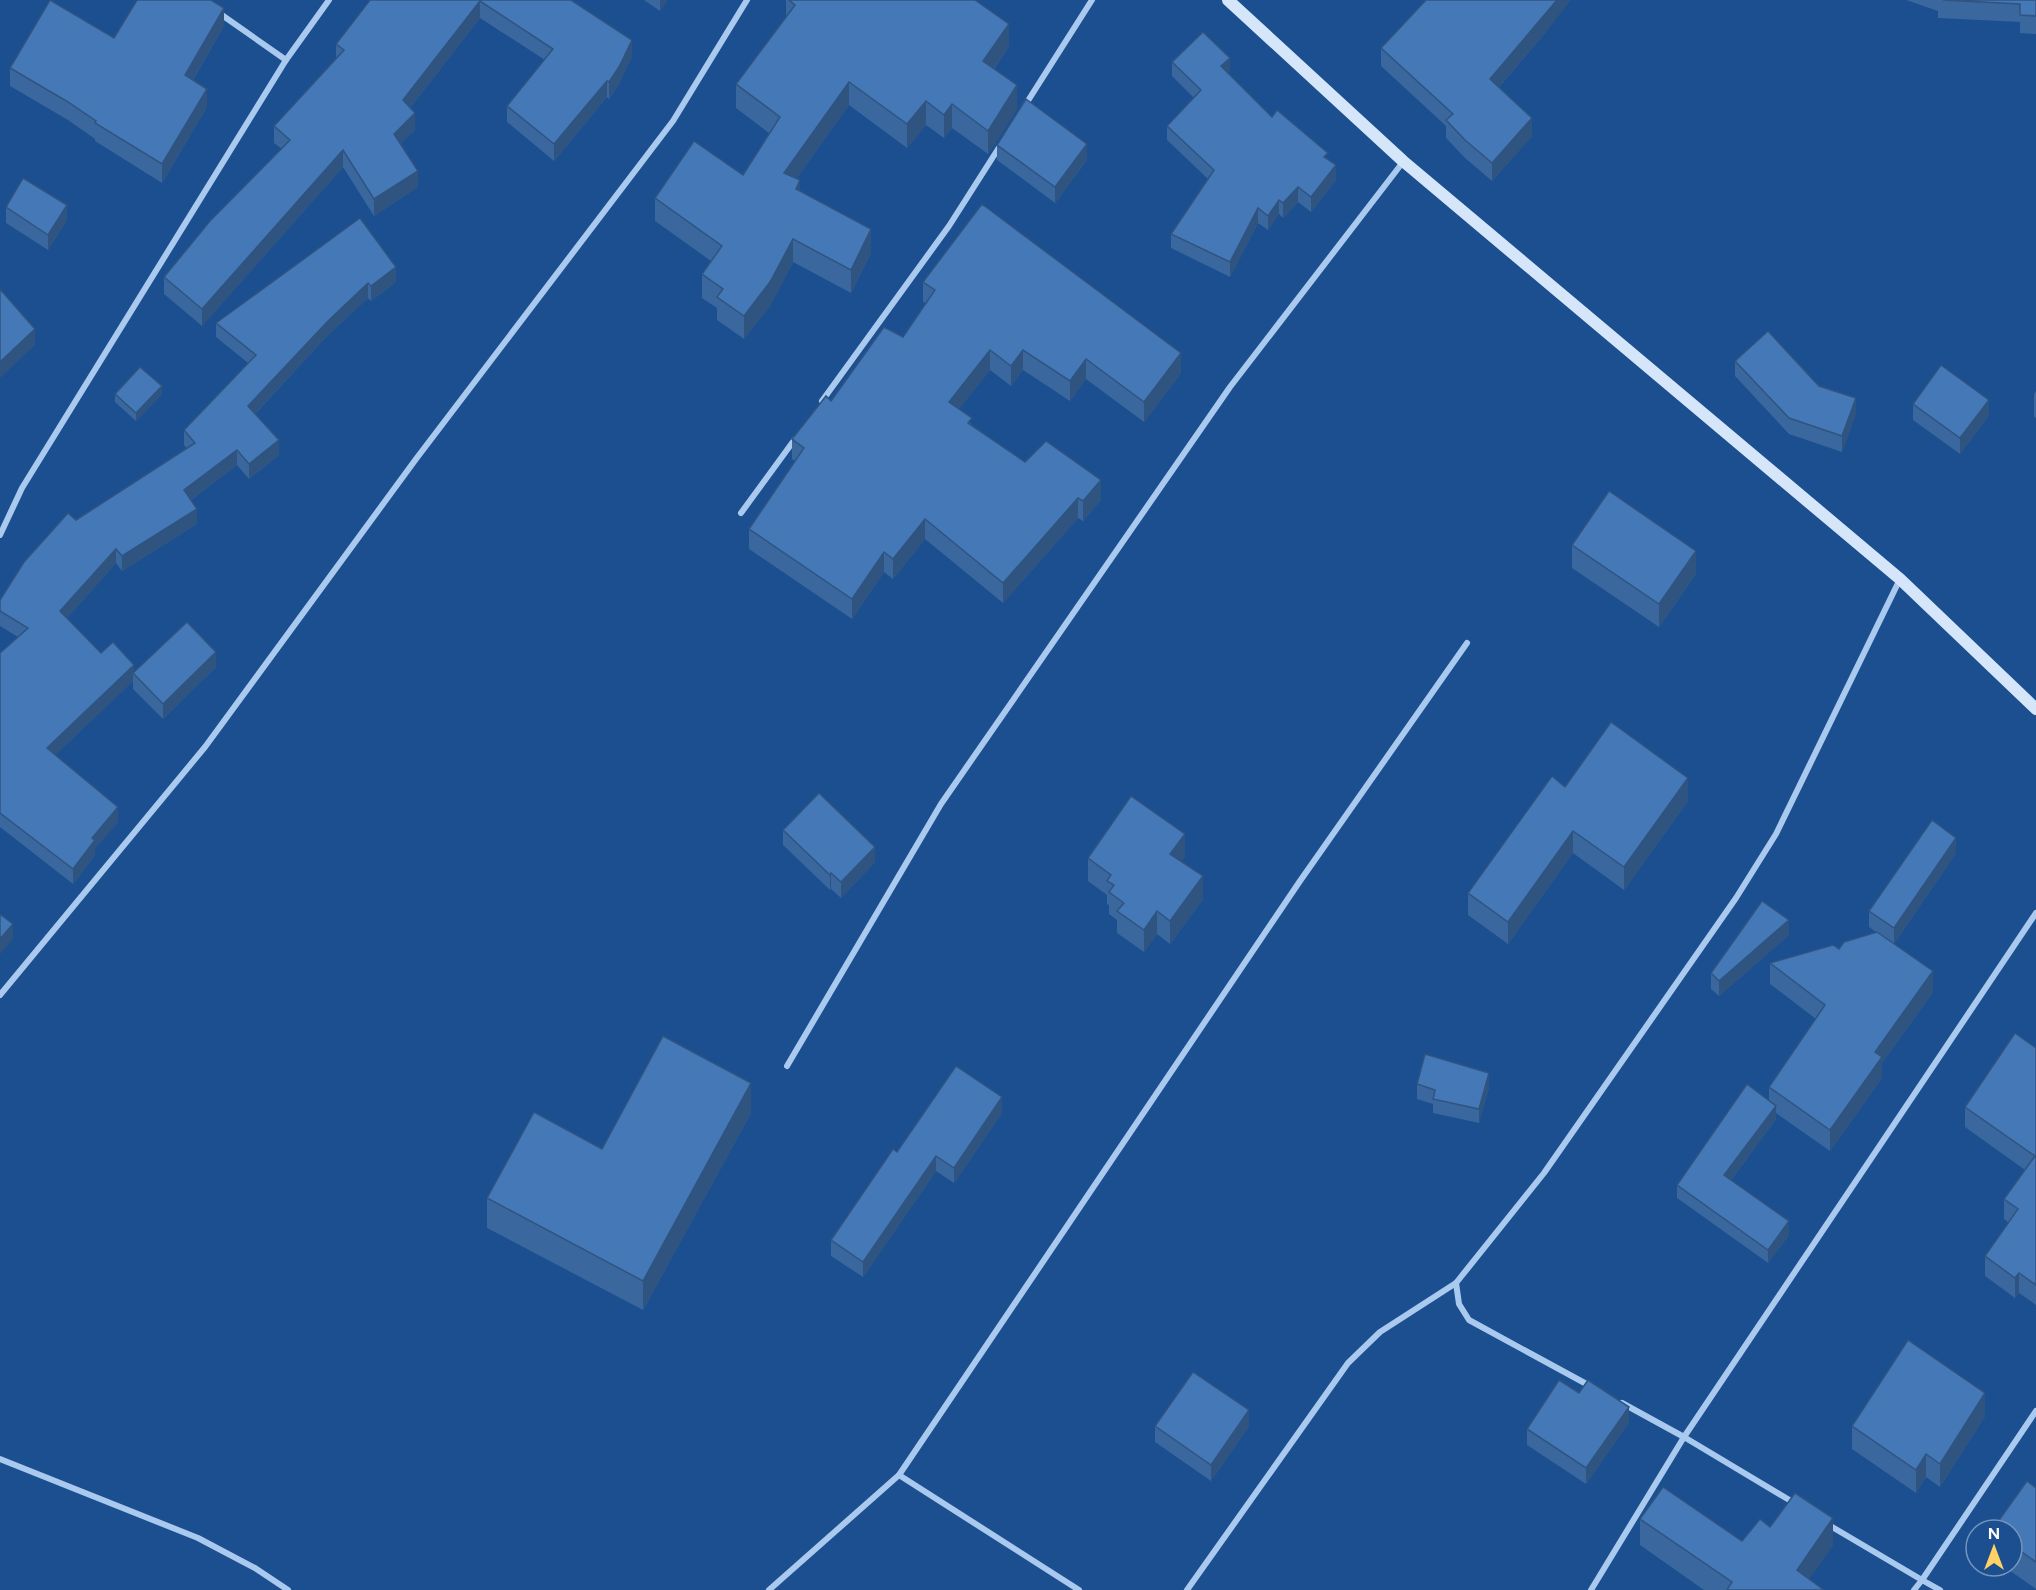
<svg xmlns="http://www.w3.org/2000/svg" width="2036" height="1590" viewBox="0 0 2036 1590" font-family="Figtree,sans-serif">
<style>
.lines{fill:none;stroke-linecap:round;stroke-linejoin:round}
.street{stroke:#a9c9ee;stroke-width:6}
.secondary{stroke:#d6e6fa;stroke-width:12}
.wall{fill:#3a679d}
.shaded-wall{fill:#305480}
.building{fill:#4478b7;stroke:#305480;stroke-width:1.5}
</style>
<rect width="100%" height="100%" fill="#1b4f8f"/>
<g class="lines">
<g class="street">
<path d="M219,13l67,47 43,-60"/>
<path d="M1024,107l68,-107"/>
<path d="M822,401l127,-175 51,-80"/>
<path d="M741,513l54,-74"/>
<path d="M0,535l22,-47 264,-428"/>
<path d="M0,995l205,-248 211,-288 257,-338 74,-121"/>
<path d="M787,1066l154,-262 289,-417 173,-225"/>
<path d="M1592,1387l-123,-67 -10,-16 -3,-21 88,-110 192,-275 40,-64 124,-255"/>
<path d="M1622,1403l62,34 352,-524"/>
<path d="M0,1459l198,79 57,30 33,22"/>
<path d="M899,1475l180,115"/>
<path d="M1827,1524l95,56 -8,10"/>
<path d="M769,1590l130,-115 401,-594 167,-238"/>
<path d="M1187,1590l161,-227 32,-31 76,-49"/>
<path d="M1591,1590l93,-153 112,67"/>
<path d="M1940,1590l-18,-10 114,-169"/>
</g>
<path class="secondary" d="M1228,0l175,161 497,418 136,130"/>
</g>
<g class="wall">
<path d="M370,0h201l61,56 -13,28 -10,15 -2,-2 -53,64 -47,-39v-16l38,-46 -65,-42 -70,90 5,22 -15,14 18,43 -44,29 -31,-49 -141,159 -38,-32v-17l118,-128 -8,-6v-17l62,-67v-15z"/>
<path d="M644,0h23l-7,11z"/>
<path d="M786,0h189l34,47 -15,22 23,40 -29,45 -36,-26 -8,10 -18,-13 -19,23 -58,-43 -53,74 4,12 71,62 -20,40 -58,-31 -23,44 -26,33 -27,-19v-12l-15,-10v-24l9,-13 -56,-40v-23l88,-23 26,-42 -33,-25v-24l50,-67z"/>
<path d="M1906,0h130v34l-16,-1v-11l-82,-4v-7z"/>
<path d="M224,26l-31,54 14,27 -45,76 -67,-42v-2l-27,-19 -58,-34v-18l104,-30z"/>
<path d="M1546,32l-47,55 33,49 -40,45 -27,-23 -19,-20v-12l-65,-60v-18z"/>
<path d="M1172,62l58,10 -2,1 44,44 56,42 8,21 -25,32 -13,-10 -15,16 -4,-4 -11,16 -10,-7 -28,54 -59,-29v-14l37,-55 -41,-39v-14l27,-28 -22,-22z"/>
<path d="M997,145l90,15 -32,43 -58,-43z"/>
<path d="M6,207l61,13 -19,30 -42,-27z"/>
<path d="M360,218l36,64 -25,19 -3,-3 -40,37 -73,79 24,41 -30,24 -12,-14 -46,35 6,24 -75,47 -6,-8 -49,55 34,35 33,19 82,-5 -53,52 -30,-30v-8l-78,74 63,67 -23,26v7l-22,29 -73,-57v-174l18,-16 -18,-11v-26l76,-80 111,-71 -3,-4v-15l64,-67 -32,-26v-14z"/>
<path d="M923,282l258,91 -37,49 -58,-43 -16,22 -47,-31 -12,16 -21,-16 -31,39 13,16 53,37 76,38 -18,21 -5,-3 -75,85 -78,-64 -32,40 -9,-7 -32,47 -103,-70v-20l46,-68 -3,-2v-20l111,-102 23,-34 -3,-1z"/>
<path d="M1735,361l84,25 37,27 -14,39 -53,-18 -54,-58z"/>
<path d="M2036,391v27l-2,-1v-23z"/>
<path d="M115,394h47l-26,27 -21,-19z"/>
<path d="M1913,404l76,11 -29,39 -47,-34z"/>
<path d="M1572,545l124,29 -37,53 -87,-59z"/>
<path d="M1565,787l123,14 -64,89 -51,-37 -65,91 -40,-29v-22z"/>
<path d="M783,830l92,32 -34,36 -10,-9 -1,1 -47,-45z"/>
<path d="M1956,853l-62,91 39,48 -51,71v15l-52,73 -54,-38v6l-45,61 58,55 -21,28 -91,-65v-13l92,-85v-13l47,-68 -46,-35v-21l69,-14 37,-17 -7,-5v-16z"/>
<path d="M1185,857l-4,4 22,38 -33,45 -13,-10 -13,18 -27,-19v-13l-8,-6v-9l-2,-1v-9l-19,-14v-23z"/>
<path d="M1789,935l-70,61 -8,-7v-16z"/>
<path d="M2036,1048v257l-17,-12 -4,5 -30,-22v-20l24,-33 -5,-4v-20l21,-29 -60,-43v-20z"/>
<path d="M1417,1084l72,3 -10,36 -46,-10v-9l-16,-5z"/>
<path d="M751,1113l-108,197 -156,-82v-30l115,-49z"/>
<path d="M1002,1113l-48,70 -18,-12 -73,106 -32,-21v-16l66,-88z"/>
<path d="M1985,1416l-45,71 -14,-10 -10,16 -64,-44v-23z"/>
<path d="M1629,1422l-43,62 -59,-39v-16z"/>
<path d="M1155,1426h94l-38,55 -56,-39z"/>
<path d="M2036,1488v101l-33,-23h9v-36z"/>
<path d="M1640,1519l102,22 28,-14 63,18 -24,34 15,11h-120l-64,-45z"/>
</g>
<g class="shaded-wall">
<path d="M660,0h7l-7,11z"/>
<path d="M1557,0h14l-25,32 -56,65v-18z"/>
<path d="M480,1v17l-77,99v-17z"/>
<path d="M224,8v18l-39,67v-18z"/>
<path d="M1009,24v23l-26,37v-23z"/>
<path d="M632,40v16l-13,28 -10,15v-17z"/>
<path d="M1230,58v14l-9,9v-15z"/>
<path d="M607,81v16l-53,64v-17z"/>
<path d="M849,82v23l-65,91v-23z"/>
<path d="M1017,85v24l-29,45v-23z"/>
<path d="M207,89v18l-45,76v-19z"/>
<path d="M926,101v24l-19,23v-24z"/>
<path d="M952,104v24l-8,10v-23z"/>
<path d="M415,113v17l-21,20v-16z"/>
<path d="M1532,118v18l-40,45v-18z"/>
<path d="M1087,144v16l-32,43v-16z"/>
<path d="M343,150v17l-141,159v-17z"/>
<path d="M1336,165v15l-25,32v-15z"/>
<path d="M418,171v16l-44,29v-17z"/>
<path d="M800,180v24l-4,-15z"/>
<path d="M1298,187v15l-15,16v-15z"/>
<path d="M1279,200v14l-11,16v-14z"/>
<path d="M67,205v15l-19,30v-15z"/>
<path d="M1258,208v15l-28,54v-15z"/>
<path d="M871,229v24l-20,40v-23z"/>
<path d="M793,239v23l-23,44 -26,33v-23z"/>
<path d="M396,267v15l-25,19v-15z"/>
<path d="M368,283v15l-40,37 -80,86v-15l80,-85z"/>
<path d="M35,329v16l-35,33v-16z"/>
<path d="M990,350v20l-41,52v-20z"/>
<path d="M1023,350v20l-12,16v-20z"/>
<path d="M1181,353v20l-37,49v-20z"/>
<path d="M1086,359v20l-16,22v-20z"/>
<path d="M162,386v8l-26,27v-8z"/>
<path d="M1856,398v15l-14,39v-16z"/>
<path d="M1989,400v15l-29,39v-16z"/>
<path d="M279,440v15l-30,24v-15z"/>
<path d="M237,450v15l-53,40v-15z"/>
<path d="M1101,480v20l-18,21v-20z"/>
<path d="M1078,498v20l-75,85v-20z"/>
<path d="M197,509v15l-75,47v-15z"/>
<path d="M925,519v20l-32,40v-20z"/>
<path d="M116,549v14l-56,63v-15z"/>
<path d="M1696,551v23l-37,53v-23z"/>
<path d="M884,552v20l-32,47v-20z"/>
<path d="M216,652v15l-53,52v-15z"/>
<path d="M134,665v9l-1,-1v8l-86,82v-15z"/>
<path d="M1688,778v23l-64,89v-23z"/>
<path d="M118,807v15l-23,26v7l-22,29v-15l19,-31z"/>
<path d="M1573,831v22l-65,91v-22z"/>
<path d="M1185,834v23l-15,20v-23z"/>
<path d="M1956,838v15l-62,91v-16z"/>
<path d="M875,847v15l-34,36v-16z"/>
<path d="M831,873v16l-1,1v-15z"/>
<path d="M1203,876v23l-33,45v-23z"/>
<path d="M1157,911v23l-13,18v-22z"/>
<path d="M1789,920v15l-70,61v-15z"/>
<path d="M13,924v15l-13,15v-15z"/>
<path d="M1933,971v21l-51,71v15l-52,73v-21l45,-78z"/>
<path d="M1489,1073v14l-10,36v-14z"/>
<path d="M751,1083v30l-108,197v-29z"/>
<path d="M1002,1097v16l-48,70v-15z"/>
<path d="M1776,1106v13l-52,70v-14z"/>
<path d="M936,1156v15l-73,106v-15z"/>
<path d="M1789,1221v14l-21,28v-13z"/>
<path d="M2019,1273v20l-4,5v-20z"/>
<path d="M1985,1393v23l-45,71v-23z"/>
<path d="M1629,1407v15l-43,62v-16z"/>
<path d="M1249,1410v16l-38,55v-16z"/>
<path d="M1926,1454v23l-10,16v-23z"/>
<path d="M1833,1518v27l-31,45 -5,-20z"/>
</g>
<g class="building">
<path d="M50,0l64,38 23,-38h74l13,8 -39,67 22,14 -45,75 -67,-41 1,-2 -28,-19 -58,-34z"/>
<path d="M370,0h201l61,40 -13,27 -10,15 -2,-1 -53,63 -47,-38 46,-57 -73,-48 -77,99 12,13 -21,21 24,37 -44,28 -31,-49 -141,159 -38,-32 46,-56 80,-81 -16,-14 70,-76 -8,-6z"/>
<path d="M789,0h186l34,24 -26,37 34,24 -29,46 -36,-27 -8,11 -18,-14 -19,23 -58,-42 -65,91 16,7 -4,9 75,40 -20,41 -58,-31 -23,43 -26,34 -27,-19 6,-8 -21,-15 20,-28 -67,-48 39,-57 49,34 37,-58 -44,-33 59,-79z"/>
<path d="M1426,0h131l-67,79 42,39 -40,45 -27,-23 -19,-20 7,-6 -72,-66z"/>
<path d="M1943,0h93v16l-16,-1v-11z"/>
<path d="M1203,32l27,26 -9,8 51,51 5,-7 51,43 -4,4 12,8 -25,32 -13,-10 -15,16 -4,-3 -11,16 -10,-8 -28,54 -59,-28 43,-64 -47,-44 34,-36 -29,-28z"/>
<path d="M1026,99l61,45 -32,43 -58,-42z"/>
<path d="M23,178l44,27 -19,30 -42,-28z"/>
<path d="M982,204l199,149 -37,49 -58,-43 -16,22 -47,-31 -12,16 -21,-16 -41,52 23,16 -4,5 57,39 21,-21 55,39 -18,21 -5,-3 -75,85 -78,-64 -32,40 -9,-7 -32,47 -103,-70 55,-81 -12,-9 34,-43 5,5 53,-74 19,10 32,-47 -12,-8z"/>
<path d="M360,218l36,49 -25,19 -3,-3 -40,38 -80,85 31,34 -30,24 -12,-14 -53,40 13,19 -75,47 -6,-7 -56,62 41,42 12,-11 21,23 -87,83 71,59 -26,31 3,2 -22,29 -73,-56v-160l28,-25 -28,-17v-11l24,-38 44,-49 8,7 119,-77 -11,-13 72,-75 -40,-32z"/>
<path d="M0,289l35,40 -35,33z"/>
<path d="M1768,331l51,55 37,12 -14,38 -53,-18 -54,-57z"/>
<path d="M1941,365l48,35 -29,38 -47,-34z"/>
<path d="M140,367l22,19 -26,27 -21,-19z"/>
<path d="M1609,491l87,60 -37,53 -87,-59z"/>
<path d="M187,622l29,30 -53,52 -30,-31z"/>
<path d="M1611,722l77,56 -64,89 -51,-36 -65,91 -40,-29 84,-117 13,11z"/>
<path d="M819,793l56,54 -34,35 -10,-9 -1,2 -47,-45z"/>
<path d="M1131,796l54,38 -15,20 33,22 -33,45 -13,-10 -13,19 -27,-19 7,-8 -15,-11 5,-7 -7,-4 4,-6 -23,-17z"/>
<path d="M1932,820l24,18 -62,90 -25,-17z"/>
<path d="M1762,901l27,19 -70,61 -8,-8z"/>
<path d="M0,914l13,10 -13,15z"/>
<path d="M1877,932l56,39 -58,81 7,5 -52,73 -61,-43 56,-82 -55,-42 63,-18 6,4 5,-7z"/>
<path d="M2015,1033l21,15v237l-17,-12 -4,5 -30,-22 33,-47 -14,-10 31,-43 -70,-49z"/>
<path d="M663,1036l88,47 -108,198 -156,-83 47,-86 68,37z"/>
<path d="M1425,1054l64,19 -10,36 -46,-10 2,-9 -18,-6z"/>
<path d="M956,1066l46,31 -48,71 -18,-12 -73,106 -32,-22 62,-91 4,3z"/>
<path d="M1747,1084l29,22 -52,69 65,46 -21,29 -91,-65z"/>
<path d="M1908,1340l77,53 -45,71 -14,-10 -10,16 -64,-44z"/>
<path d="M1193,1372l56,38 -38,55 -56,-39z"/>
<path d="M1559,1380l20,13 9,-13 41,27 -43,61 -59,-39z"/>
<path d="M2027,1481l9,7v74l-24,-17v-15h-20z"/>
<path d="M1663,1487l79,54 18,-22 10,8 25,-34 38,25 -36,52 27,20h-97l5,-8 -92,-63z"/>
</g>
<g transform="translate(1994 1548)"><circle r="28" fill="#1b4f8f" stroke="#7695bc" stroke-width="1.5"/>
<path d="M0-4.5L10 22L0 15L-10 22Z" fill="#ffd166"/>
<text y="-9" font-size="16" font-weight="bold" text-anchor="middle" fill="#ffffff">N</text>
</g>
</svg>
